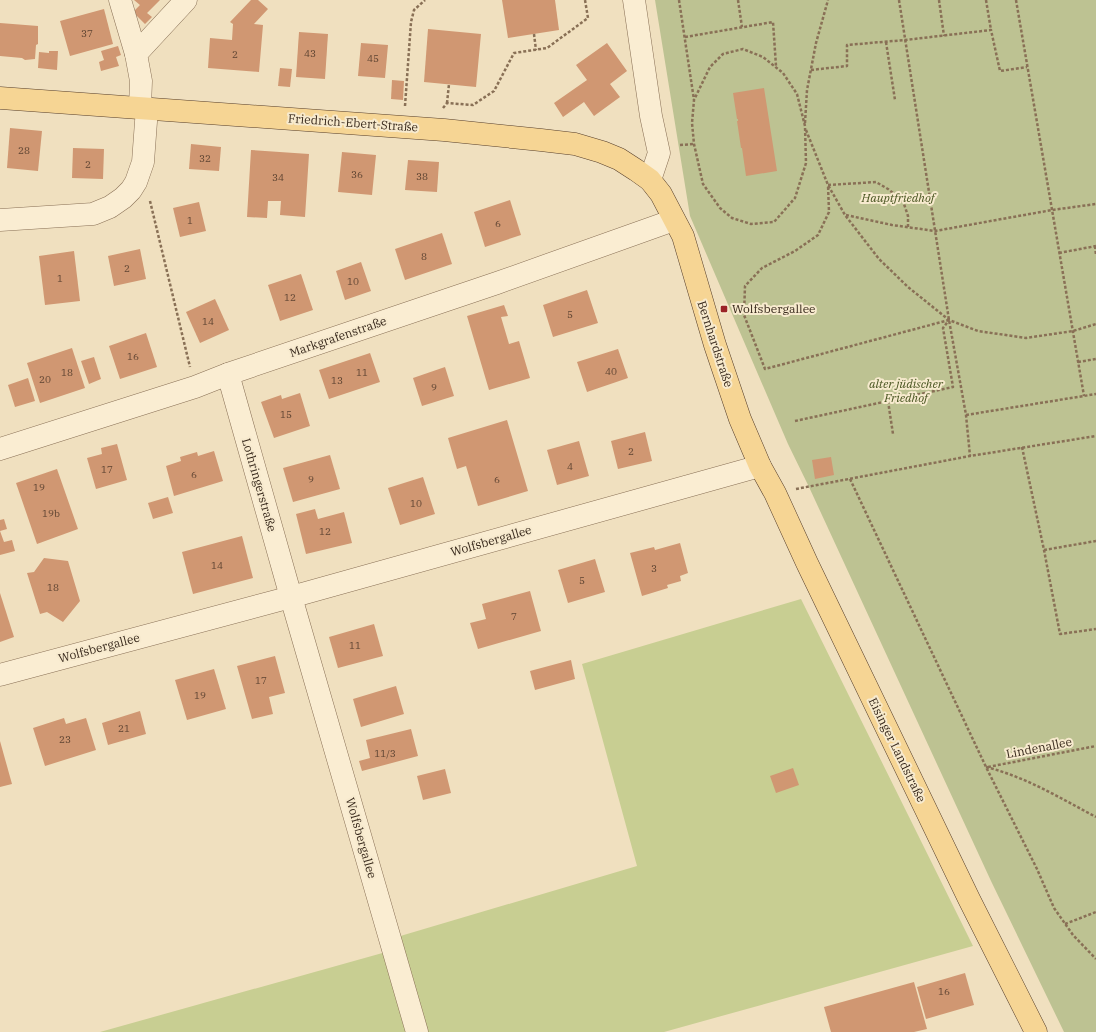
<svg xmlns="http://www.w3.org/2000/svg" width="1096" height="1032" viewBox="0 0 1096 1032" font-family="'IBM Plex Serif',serif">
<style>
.green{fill:#c8ce92}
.cemetery{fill:#bdc292}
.building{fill:#d09772}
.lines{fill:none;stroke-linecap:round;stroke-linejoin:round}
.minor-casing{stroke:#897056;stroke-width:23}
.major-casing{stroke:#563e2b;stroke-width:23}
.path{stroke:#897056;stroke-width:2.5;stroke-dasharray:3 2;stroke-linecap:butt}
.minor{stroke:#faedd2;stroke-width:22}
.major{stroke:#f6d594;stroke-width:22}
.poi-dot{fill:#9b2327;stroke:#f7eace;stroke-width:1.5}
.labels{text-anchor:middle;stroke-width:4;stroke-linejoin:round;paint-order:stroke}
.number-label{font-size:10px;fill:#5e4432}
.street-label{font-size:12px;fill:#38291c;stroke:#f7eace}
.park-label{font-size:12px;font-style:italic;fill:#495521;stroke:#f7eace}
.poi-label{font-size:12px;fill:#38291c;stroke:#f7eace;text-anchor:start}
</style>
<rect width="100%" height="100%" fill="#f0e0bf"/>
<g class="green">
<path d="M801,599l172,347 -309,86h-239l-28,-95 240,-71 -55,-202z"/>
<path d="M386,952l23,80h-309z"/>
</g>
<path class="cemetery" d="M655,0h441v1032h-32l-73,-151 -182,-394 -21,-43 -98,-228z"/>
<g class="building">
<path d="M134,0h26l-13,13 5,4 -7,7 -12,-12 7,-7z"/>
<path d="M251,0h7l10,9 -14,15 9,1 -4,47 -51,-4 2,-30 22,2 1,-16 -3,-2z"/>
<path d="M502,0h53l4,30 -51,8z"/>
<path d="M104,9l9,35 -43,12 -10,-35z"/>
<path d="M0,23l38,3v18l-2,1 -1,14 -10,1 -3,-2 -22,-2z"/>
<path d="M428,29l53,5 -5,53 -52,-5z"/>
<path d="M299,32l29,2 -3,45 -29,-2z"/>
<path d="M361,43l27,2 -3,33 -27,-2z"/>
<path d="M607,43l20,28 -17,13 10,13 -26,19 -10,-14 -21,15 -9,-14 33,-23 -11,-15z"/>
<path d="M118,46l3,9 -5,2 3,9 -18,5 -2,-9 5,-2 -3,-9z"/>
<path d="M49,51h9l-1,19 -19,-2 1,-16 10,1z"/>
<path d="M280,68l12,1 -2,18 -12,-1z"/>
<path d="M392,80l12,1 -1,19 -12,-1z"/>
<path d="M764,88l13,83 -31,5 -4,-28h-1l-4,-27h1v-2h-1l-4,-26z"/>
<path d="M10,128l32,3 -4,40 -31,-3z"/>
<path d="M191,144l30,3 -2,24 -30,-2z"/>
<path d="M73,148l31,1 -1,30 -31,-1z"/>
<path d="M251,150l58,4 -4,63 -25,-2 1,-14h-13l-1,17 -20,-1z"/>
<path d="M342,152l34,3 -4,40 -34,-3z"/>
<path d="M408,160l31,2 -2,30 -32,-2z"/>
<path d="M510,200l11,35 -36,12 -11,-35z"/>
<path d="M199,202l7,29 -26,6 -7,-29z"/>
<path d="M442,233l10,31 -47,16 -10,-31z"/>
<path d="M140,249l6,30 -32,7 -6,-30z"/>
<path d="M74,251l6,50 -35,4 -6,-49z"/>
<path d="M361,262l10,29 -26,9 -9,-29z"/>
<path d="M301,274l12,36 -33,11 -12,-36z"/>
<path d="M587,290l11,33 -45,14 -10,-32z"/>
<path d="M215,299l14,31 -29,13 -14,-31z"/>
<path d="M504,305l4,11 -7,1 8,27 10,-3 11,37 -41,12 -22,-74z"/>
<path d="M146,333l11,34 -37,12 -11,-33z"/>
<path d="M72,348l13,40 -45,15 -13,-40z"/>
<path d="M618,349l10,29 -41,14 -10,-30z"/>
<path d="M370,353l10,29 -51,17 -10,-29z"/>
<path d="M94,357l7,22 -12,5 -8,-23z"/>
<path d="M445,367l9,29 -32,10 -9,-28z"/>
<path d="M28,378l7,23 -20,6 -7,-22z"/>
<path d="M300,393l10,33 -36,12 -13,-36 20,-7 1,4z"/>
<path d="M507,420l21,71 -50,15 -12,-40 -9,3 -9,-31z"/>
<path d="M645,432l7,29 -34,8 -7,-28z"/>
<path d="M579,441l10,35 -32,9 -10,-35z"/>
<path d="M117,444l10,36 -31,9 -9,-31 15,-4 -1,-6z"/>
<path d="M214,451l9,30 -49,15 -8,-30 15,-5 -1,-4 17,-5 1,4z"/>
<path d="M330,455l10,34 -47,13 -10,-34z"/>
<path d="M831,457l3,18 -19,4 -3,-19z"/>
<path d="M57,469l21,60 -41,15 -21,-61z"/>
<path d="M423,477l12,37 -35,11 -12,-37z"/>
<path d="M168,497l5,16 -20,6 -5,-16z"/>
<path d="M315,509l3,10 26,-7 8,31 -46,11 -10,-40z"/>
<path d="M4,519l3,10 -7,2 4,11 8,-2 3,11 -15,4v-35z"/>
<path d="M242,536l11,42 -60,16 -11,-42z"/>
<path d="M680,543l8,30 -8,3 1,5 -14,4 1,3 -26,8 -12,-43 24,-6 1,3z"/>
<path d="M44,558l24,3 12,40 -17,21 -16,-10 -7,2 -13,-41 7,-1z"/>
<path d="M595,559l10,33 -37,11 -10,-33z"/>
<path d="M530,591l11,40 -63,18 -8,-26 16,-4 -4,-15z"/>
<path d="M0,593l14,44 -14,5z"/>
<path d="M374,624l9,32 -45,12 -9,-31z"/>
<path d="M275,656l10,37 -16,4 4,17 -21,5 -15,-53z"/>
<path d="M571,660l4,19 -40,11 -5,-19z"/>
<path d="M214,669l12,40 -39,11 -12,-40z"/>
<path d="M396,686l8,28 -43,13 -8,-28z"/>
<path d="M140,711l6,23 -38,11 -6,-22z"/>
<path d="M64,718l2,6 20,-6 10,32 -51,16 -12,-38z"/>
<path d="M411,729l7,27 -56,15 -3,-10 11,-3 -4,-18z"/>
<path d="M0,741l12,43 -12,3z"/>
<path d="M793,768l6,17 -23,8 -6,-17z"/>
<path d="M445,769l6,24 -28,7 -6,-24z"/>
<path d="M965,973l9,32 -48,14 -9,-32z"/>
<path d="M914,982l13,47 -13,3h-83l-7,-25z"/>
</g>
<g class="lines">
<g class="minor-casing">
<g id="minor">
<path d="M120,0l16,54"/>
<path d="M634,0l17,116 8,37 -9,27"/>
<path d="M140,107l1,-26 -5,-27 50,-54"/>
<path d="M0,220l93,-6 17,-7 13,-9 8,-8 5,-8 7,-20 4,-54"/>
<path d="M228,374l63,223 126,435"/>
<path d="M0,449l195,-62 33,-13 269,-91 177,-63"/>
<path d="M0,675l291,-78 469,-131"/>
</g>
</g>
<g class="major-casing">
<path id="major" d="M0,98l444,32 97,10 34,4 27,8 17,7 17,11 14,10 11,14 22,42 32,109 25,74 20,47 15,27 32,70 162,336 67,133"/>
</g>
<g class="path">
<path d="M679,0l15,100 -2,23 2,21 9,40 17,24 12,10 19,6 23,-2 21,-24 11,-35 -1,-37 -8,-32 -14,-21 -20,-16 -20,-8 -20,5 -13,13 -16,33"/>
<path d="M738,0l4,27"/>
<path d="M899,0l50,320 17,95 4,41"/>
<path d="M939,0l5,36"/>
<path d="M986,0l5,30"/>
<path d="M1016,0l68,396"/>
<path d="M534,34l2,16"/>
<path d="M685,37l88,-15 3,44"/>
<path d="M886,42l9,58"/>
<path d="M811,70l36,-4v-21l58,-5 86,-10 9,41 27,-4"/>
<path d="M447,103l2,-19"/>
<path d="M405,106l6,-84 3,-12 11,-10"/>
<path d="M443,108l4,-5 26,2 21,-14 20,-38 33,-5 41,-30 -3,-18"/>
<path d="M805,123l2,-33 9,-47 12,-43"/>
<path d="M806,130l22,55 17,30 34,44 29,28 41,33 29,11 48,7 47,-7 23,-7"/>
<path d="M680,145l14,-1"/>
<path d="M150,201l40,166"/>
<path d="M846,215l46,10 43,6 117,-21 44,-6"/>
<path d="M908,227v-11l-5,-15 -15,-12 -12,-7 -48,3 1,27 -11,23 -23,16 -33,17 -17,18 -1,29 21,54 184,-49"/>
<path d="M1095,246l1,9"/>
<path d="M1059,253l37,-7"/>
<path d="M1078,362l18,-3"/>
<path d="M888,401l5,33"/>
<path d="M966,415l130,-21"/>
<path d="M795,421l158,-34 -10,-59 6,-8"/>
<path d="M1022,447l22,103 16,84 36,-5"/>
<path d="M850,479l136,288 51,102 17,39 19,27 23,24"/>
<path d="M796,489l174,-33 126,-20"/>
<path d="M1044,550l52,-9"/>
<path d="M986,767c40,10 74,31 110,50"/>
<path d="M988,767l108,-21"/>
<path d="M1065,924l31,-12"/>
</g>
<use href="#minor" class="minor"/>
<use href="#major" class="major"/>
</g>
<rect class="poi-dot" x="720" y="305" width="8" height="8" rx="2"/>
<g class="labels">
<g class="number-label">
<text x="87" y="37">37</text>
<text x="310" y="57">43</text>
<text x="235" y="58">2</text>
<text x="373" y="62">45</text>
<text x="24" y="154">28</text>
<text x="205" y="162">32</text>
<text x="88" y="168">2</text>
<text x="357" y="178">36</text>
<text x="422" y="180">38</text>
<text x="278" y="181">34</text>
<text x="190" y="224">1</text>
<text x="498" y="227">6</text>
<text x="424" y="260">8</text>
<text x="127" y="272">2</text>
<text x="60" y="282">1</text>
<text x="353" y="285">10</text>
<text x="290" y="301">12</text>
<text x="570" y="318">5</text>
<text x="208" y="325">14</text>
<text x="133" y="360">16</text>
<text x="611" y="375">40</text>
<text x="67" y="376">18</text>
<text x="362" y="376">11</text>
<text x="45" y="383">20</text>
<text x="337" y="384">13</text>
<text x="434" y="391">9</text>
<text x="286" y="418">15</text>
<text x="631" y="455">2</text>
<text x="570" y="470">4</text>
<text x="107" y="473">17</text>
<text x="194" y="478">6</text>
<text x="311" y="483">9</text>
<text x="497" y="483">6</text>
<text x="39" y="491">19</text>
<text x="416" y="507">10</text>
<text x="51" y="517">19b</text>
<text x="325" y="535">12</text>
<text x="217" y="569">14</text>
<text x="654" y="572">3</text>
<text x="582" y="584">5</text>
<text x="53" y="591">18</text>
<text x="514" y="620">7</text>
<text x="355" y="649">11</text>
<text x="261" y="684">17</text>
<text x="200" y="699">19</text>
<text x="124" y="732">21</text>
<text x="65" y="743">23</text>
<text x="385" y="757">11/3</text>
<text x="944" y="995">16</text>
</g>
<g class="street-label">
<text transform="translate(353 123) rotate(4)" y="4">Friedrich-Ebert-Straße</text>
<text transform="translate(338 337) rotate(-19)" y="4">Markgrafenstraße</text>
<text transform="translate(715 344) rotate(72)" y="4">Bernhardstraße</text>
<text transform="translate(259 485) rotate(74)" y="4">Lothringerstraße</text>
<text transform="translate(491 541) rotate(-16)" y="4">Wolfsbergallee</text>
<text transform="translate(99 648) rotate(-15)" y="4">Wolfsbergallee</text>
<text transform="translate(1039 748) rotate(-11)" y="4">Lindenallee</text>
<text transform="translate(897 750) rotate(64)" y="4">Eisinger Landstraße</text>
<text transform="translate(361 838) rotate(74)" y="4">Wolfsbergallee</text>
</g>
<g class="park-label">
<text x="898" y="202">Hauptfriedhof</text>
<text x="906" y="388">alter jüdischer<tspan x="906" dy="14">Friedhof</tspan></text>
</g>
<g class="poi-label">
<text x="732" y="313">Wolfsbergallee</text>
</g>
</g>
</svg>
